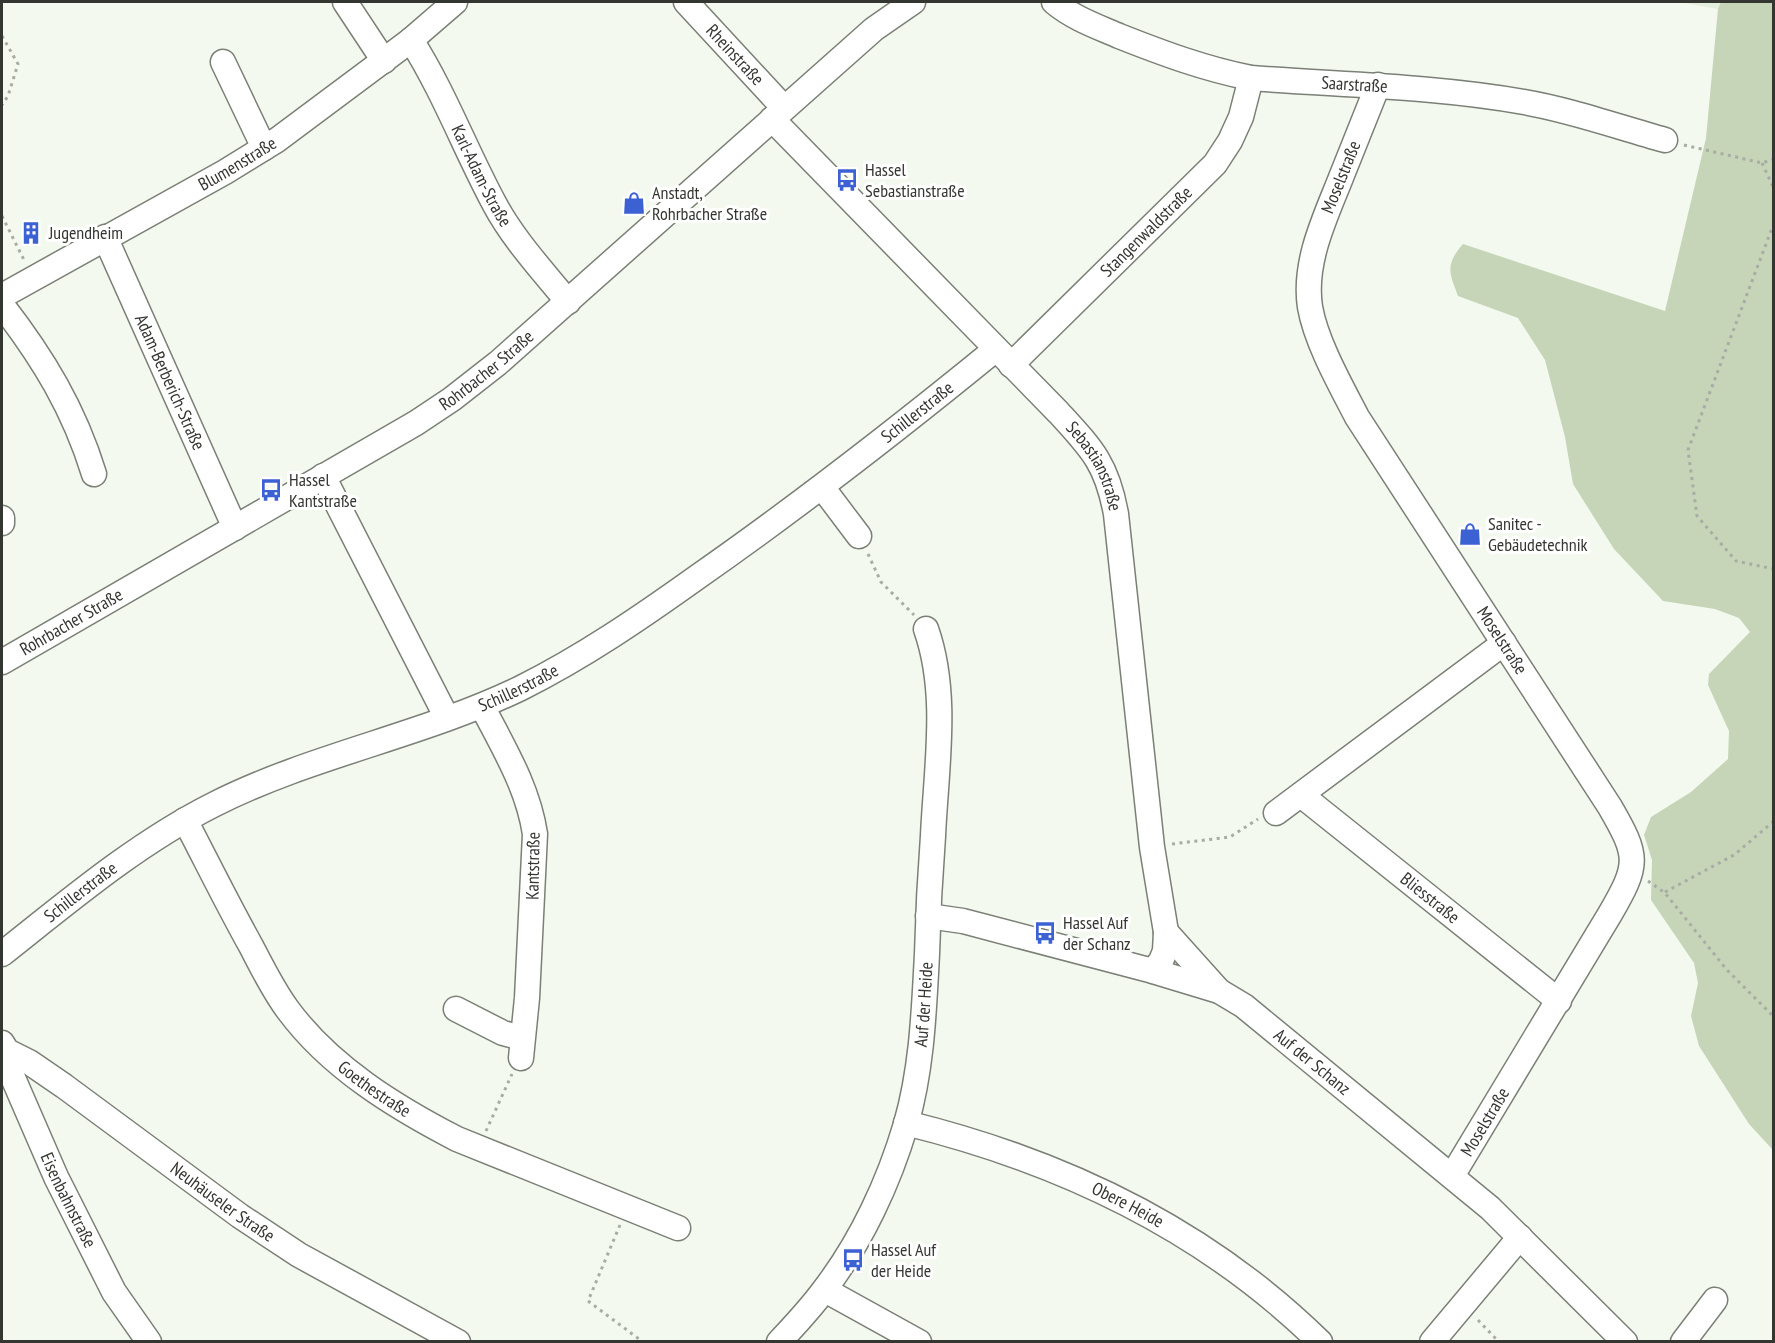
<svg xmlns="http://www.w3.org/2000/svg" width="1775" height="1343" viewBox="0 0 1775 1343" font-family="'PT Sans Narrow',sans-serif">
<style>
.built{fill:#e4eedc}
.green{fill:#c6d5b8}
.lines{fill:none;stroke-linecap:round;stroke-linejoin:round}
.minor-casing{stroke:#7a8076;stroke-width:27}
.path{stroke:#a8aca4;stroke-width:3;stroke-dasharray:3 4.5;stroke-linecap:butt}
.minor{stroke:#fff;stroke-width:24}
.labels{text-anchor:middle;stroke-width:6;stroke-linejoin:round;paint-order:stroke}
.street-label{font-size:18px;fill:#343632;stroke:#fff}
.poi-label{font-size:18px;fill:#343632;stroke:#fff;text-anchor:start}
</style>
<rect width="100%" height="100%" fill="#f3f9ee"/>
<path class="built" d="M1679,2h42l-3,7z"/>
<path class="green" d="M1721,2h53l-1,1148 -24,-26 -50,-78 -8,-30 7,-33 -4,-20 -43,-63 1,-40 -8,-25 7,-18 40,-25 37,-33 1,-28 -21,-46 1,-11 41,-42 -11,-14 -24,-9 -52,-8 -49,-52 -41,-65 -8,-47 -20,-77 -27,-42 -60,-22c-9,-24 -13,-31 5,-52l202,67 41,-173 12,-129z"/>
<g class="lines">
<g class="minor-casing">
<g id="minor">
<path d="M345,2l39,59"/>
<path id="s1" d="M686,2l98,106"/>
<path id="s2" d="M1054,2c19,16 42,24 65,34 43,17 86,33 132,42 91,7 182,8 273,24 47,8 94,25 141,38"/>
<path id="s3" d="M411,40c33,52 54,109 83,163 19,36 48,67 74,99"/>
<path d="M223,62l41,86"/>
<path id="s4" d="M1378,85c-12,30 -24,60 -36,90 -16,41 -39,86 -32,132 6,35 31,79 47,110l253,390c29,50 29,57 0,107l-158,262"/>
<path id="s5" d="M772,119l287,294c33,36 48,51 57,101l36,333 14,85 -1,19 -4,10 -8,10"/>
<path id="s6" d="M105,237l130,291"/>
<path id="s7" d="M2,296l223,-124 52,-32 134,-100 44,-38"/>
<path d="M2,305c41,53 72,104 92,169"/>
<path id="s8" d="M1011,365l204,-201 15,-23 11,-24 10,-39"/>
<path d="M323,476l124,242"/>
<path d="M822,487l37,49"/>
<path d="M2,518v5"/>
<path id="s9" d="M2,662l414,-239 36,-24 46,-36 376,-334 39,-27"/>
<path d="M482,706c21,41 46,81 53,128l-8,164 -6,60"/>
<path id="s10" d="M1301,795l258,206"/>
<path d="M1276,813l228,-170"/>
<path id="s11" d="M185,820c22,42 43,85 66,126 11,21 22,44 37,64 42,57 107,97 169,129l221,89"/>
<path id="s12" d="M928,916l35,5 190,50 66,20 25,15 246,202 135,134"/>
<path d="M1166,932l53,59"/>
<path id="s13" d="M2,954c67,-53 134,-110 211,-149 98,-50 209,-69 308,-117 62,-31 119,-70 175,-110 103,-72 202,-149 300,-229"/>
<path d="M456,1009l47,24 19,5"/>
<path id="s14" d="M2,1043l5,8 22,11 35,24 176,130 59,39 159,87"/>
<path id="s15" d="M7,1051l3,20 46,106 58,115 35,50"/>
<path id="s16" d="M906,1123c155,38 299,106 414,219"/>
<path d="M825,1290l94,52"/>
<path id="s17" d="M779,1342c16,-17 32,-34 45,-52 37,-48 65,-108 82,-166 16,-55 18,-114 21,-170 1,-40 3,-79 6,-118 3,-68 16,-142 -7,-207"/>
<path d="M1432,1342l88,-105"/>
<path d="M1683,1342l32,-42"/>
</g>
</g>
<g class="path">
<path d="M2,36l16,28 -10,32 -6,9"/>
<path d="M1684,145l78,18 12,-4"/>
<path d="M1762,163l12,26"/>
<path d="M2,216l23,46"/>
<path d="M1774,223l-86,227 9,66 39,45 38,8"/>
<path d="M868,554l13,28 33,33"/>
<path d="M1172,844l58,-7 28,-18"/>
<path d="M1648,881l17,12 62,77 47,47"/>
<path d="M1665,892l69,-37 40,-34"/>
<path d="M486,1131l26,-57"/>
<path d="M620,1225l-32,76 55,41"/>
<path d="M1478,1320l21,22"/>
</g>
<use href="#minor" class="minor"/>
</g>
<defs>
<g id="bus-bare" transform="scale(1.8)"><path d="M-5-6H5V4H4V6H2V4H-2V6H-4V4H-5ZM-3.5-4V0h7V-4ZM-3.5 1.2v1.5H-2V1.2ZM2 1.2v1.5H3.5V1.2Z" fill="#3b61d3" stroke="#fff" stroke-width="2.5" paint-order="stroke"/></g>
<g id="shop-bare" transform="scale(1.8)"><path d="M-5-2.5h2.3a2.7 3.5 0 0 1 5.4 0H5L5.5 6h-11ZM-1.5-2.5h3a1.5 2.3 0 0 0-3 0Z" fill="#3b61d3" stroke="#fff" stroke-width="2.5" paint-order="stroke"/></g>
<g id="building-bare" transform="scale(1.8)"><path d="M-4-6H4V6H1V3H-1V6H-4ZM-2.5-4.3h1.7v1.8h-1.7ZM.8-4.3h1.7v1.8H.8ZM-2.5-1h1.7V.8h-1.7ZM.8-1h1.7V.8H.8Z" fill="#3b61d3" stroke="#fff" stroke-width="2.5" paint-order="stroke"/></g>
</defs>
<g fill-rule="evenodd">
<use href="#bus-bare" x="847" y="180"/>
<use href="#shop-bare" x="634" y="203"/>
<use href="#building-bare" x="31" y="233"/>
<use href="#bus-bare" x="271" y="490"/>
<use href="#shop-bare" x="1470" y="534"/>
<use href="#bus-bare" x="1045" y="933"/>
<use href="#bus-bare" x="853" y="1260"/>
</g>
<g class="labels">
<g class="street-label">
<text dy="6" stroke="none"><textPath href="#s1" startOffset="72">Rheinstraße</textPath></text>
<text dy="6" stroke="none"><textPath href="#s2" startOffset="316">Saarstraße</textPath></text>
<text dy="6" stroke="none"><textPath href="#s7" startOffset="270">Blumenstraße</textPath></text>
<text dy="6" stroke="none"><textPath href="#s3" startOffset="153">Karl-Adam-Straße</textPath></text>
<text transform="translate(1341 177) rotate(-68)" y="6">Moselstraße</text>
<text dy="6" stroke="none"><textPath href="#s8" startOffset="190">Stangenwaldstraße</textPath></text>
<text dy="6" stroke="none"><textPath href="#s9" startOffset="566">Rohrbacher Straße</textPath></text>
<text dy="6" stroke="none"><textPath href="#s6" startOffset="159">Adam-Berberich-Straße</textPath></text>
<text dy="6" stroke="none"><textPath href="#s13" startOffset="1072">Schillerstraße</textPath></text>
<text dy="6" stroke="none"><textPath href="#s5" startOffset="476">Sebastianstraße</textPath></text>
<text dy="6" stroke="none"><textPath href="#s9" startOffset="80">Rohrbacher Straße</textPath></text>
<text dy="6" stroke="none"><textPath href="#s4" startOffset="621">Moselstraße</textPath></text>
<text dy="6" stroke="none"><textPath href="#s13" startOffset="586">Schillerstraße</textPath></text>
<text transform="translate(533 866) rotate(-89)" y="6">Kantstraße</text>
<text dy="6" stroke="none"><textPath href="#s13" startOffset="100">Schillerstraße</textPath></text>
<text dy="6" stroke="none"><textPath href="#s10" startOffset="165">Bliesstraße</textPath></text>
<text dy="6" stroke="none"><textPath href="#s17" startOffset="376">Auf der Heide</textPath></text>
<text dy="6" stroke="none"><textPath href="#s12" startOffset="418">Auf der Schanz</textPath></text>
<text dy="6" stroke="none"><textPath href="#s11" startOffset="334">Goethestraße</textPath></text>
<text transform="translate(1485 1122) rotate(-59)" y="6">Moselstraße</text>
<text dy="6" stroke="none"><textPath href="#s15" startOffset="162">Eisenbahnstraße</textPath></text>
<text dy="6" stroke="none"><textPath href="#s14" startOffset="273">Neuhäuseler Straße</textPath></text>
<text dy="6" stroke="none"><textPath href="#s16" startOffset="237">Obere Heide</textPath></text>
</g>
<g class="poi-label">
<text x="865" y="176">Hassel<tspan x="865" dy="21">Sebastianstraße</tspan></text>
<text x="652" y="199">Anstadt,<tspan x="652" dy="21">Rohrbacher Straße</tspan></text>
<text x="49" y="239">Jugendheim</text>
<text x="289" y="486">Hassel<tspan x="289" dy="21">Kantstraße</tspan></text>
<text x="1488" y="530">Sanitec -<tspan x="1488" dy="21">Gebäudetechnik</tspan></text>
<text x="1063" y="929">Hassel Auf<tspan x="1063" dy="21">der Schanz</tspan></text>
<text x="871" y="1256">Hassel Auf<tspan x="871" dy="21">der Heide</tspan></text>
</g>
</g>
<rect width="1775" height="1343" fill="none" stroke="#343632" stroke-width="6"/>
</svg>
